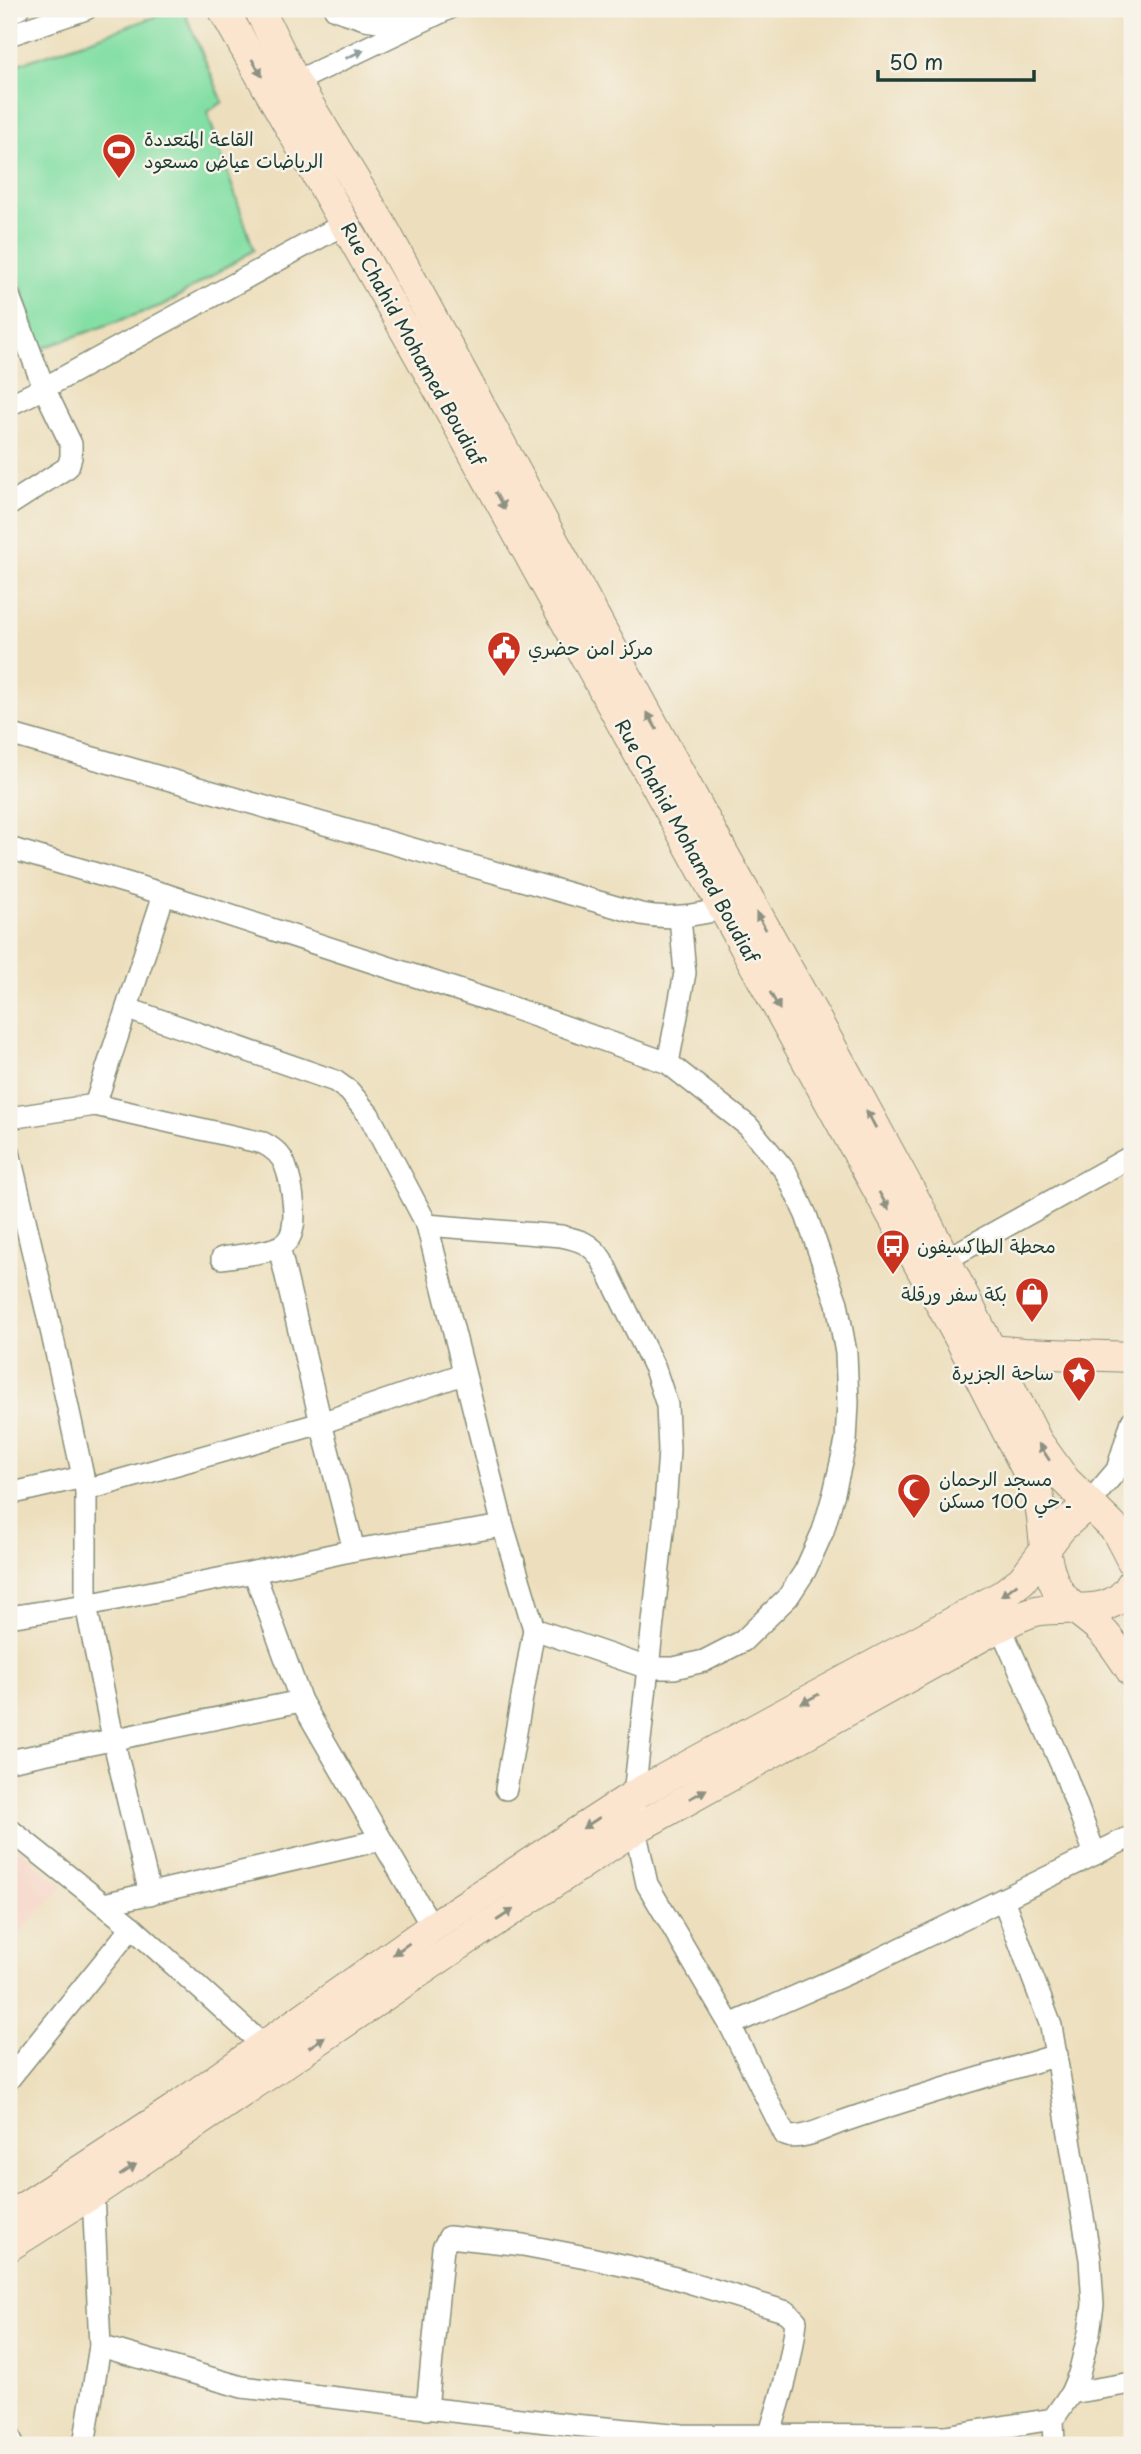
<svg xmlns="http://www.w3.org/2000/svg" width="1141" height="2454" viewBox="0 0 1141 2454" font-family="'Playpen Sans','Playpen Sans Arabic',sans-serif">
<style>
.built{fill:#f6d2c4}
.green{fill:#84dfa5;stroke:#528e6c;stroke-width:2}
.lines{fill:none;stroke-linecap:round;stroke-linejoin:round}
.street-casing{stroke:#868e78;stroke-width:24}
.secondary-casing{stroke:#868e78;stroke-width:32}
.street{stroke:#fff;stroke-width:21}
.secondary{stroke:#fbe5cf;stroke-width:30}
.oneway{fill:#8f9e9a}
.oneway2{fill:#8d9182}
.labels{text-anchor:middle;stroke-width:5;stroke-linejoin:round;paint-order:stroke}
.poi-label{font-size:19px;fill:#1f3d34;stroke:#f7f3e8;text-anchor:start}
.street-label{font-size:19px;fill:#1f3d34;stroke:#f7f3e8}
</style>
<rect width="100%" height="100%" fill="#f7f3e8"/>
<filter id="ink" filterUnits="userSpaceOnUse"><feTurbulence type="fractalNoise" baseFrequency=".0143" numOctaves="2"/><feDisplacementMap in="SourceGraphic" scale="14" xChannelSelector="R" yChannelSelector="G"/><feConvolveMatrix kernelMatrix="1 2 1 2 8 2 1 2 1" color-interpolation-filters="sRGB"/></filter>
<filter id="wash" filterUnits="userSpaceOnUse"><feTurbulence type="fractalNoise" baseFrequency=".00686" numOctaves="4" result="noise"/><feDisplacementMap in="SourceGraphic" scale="28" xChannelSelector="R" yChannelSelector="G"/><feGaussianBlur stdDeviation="1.57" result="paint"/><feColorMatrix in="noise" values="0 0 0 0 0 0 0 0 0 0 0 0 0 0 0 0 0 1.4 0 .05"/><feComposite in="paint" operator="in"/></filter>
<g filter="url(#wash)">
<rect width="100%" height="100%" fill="#eddfbd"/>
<path class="built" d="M9,1841l54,45 -54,60z"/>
<path class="green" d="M177,9h6l40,93 -16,10 47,138 -88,54 -126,45 -31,-102v-180l46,-15z"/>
</g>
<g filter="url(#ink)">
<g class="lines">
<g class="street-casing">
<g id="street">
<path d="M335,9l30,10 47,7"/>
<path d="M9,12l9,-3"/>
<path d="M9,35l77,-26"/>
<path d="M295,82l153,-73"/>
<path d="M9,296l35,92 302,-165"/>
<path d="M9,405l35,-17 27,56v13l-3,10 -59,38"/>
<path d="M9,734l632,180c28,6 54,1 82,-5"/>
<path d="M9,848l155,46 343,112 161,57 80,63 38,46 20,43 31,88 9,50 2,50 -2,38 -12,52 -11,38 -18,40 -17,26 -45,44 -39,20 -30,7h-26l-114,-39 -31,-103 -76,-301 -58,-110 -20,-24 -14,-10 -207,-72"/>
<path d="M668,1063l17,-90 -5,-56"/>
<path d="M95,1105l69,-211"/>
<path d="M9,1118l86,-13 168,38c10,5 18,11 22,22 7,18 16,65 0,78 -11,10 -47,12 -63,15"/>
<path d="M9,1152l43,182 34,156v115l27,133 37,156"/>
<path d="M427,1225l134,11c19,4 30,7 41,24l53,109 12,36 2,45 -5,72 -30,273 1,34 12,55 83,141 55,110c15,7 41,-8 56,-13 71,-25 144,-45 216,-67"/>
<path d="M279,1247l42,176 33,127"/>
<path d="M945,1260l187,-104"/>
<path d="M86,1490l235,-67 142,-49"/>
<path d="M9,1494l74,-17"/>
<path d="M1088,1504l29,-34 15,-49"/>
<path d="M254,1572l47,129 131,226"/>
<path d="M9,1617l77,-12 168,-33 100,-22 149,-24"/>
<path d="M1000,1626l64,145 31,83"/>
<path d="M9,1761l292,-60"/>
<path d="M506,1789l28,-160"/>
<path d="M9,1829l123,98 132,119"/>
<path d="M104,1904l276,-64"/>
<path d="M730,2025l137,-60 136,-66"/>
<path d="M9,2079l123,-152"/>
<path d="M100,2346l142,41 331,38 109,10 263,1"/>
<path d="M1071,2393l61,-10"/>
<path d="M427,2409l16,-161 6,-11 74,8 63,12 76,17 125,38 9,9c-4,40 -15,77 -27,115"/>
<path d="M1053,2419l1,26"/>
<path d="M9,2434l4,11"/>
<path d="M84,2445l16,-99 -7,-153"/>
<path d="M944,2445l1,-9 108,-17 18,-26 8,-19 10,-41 4,-28 -3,-46 -39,-233 -48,-127 129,-63"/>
</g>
</g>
<g class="secondary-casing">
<g id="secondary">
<path d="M223,9l217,383 521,949 74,145c12,31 5,66 19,96 9,22 29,31 45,46 13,12 23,29 33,44"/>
<path d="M259,9l36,73 85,140 343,631 128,229 71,131 115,228 28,39 51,50 16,31"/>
<path d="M990,1350l34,3 108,4"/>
<path d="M9,2217l164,-107 259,-183 202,-132 367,-199 21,-16 39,-52 27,-24"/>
<path d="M9,2246l84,-53 357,-242 185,-122 365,-203c11,-5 23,-12 36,-15 33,-7 77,9 96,-28"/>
</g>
</g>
<use href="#street" class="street"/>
<use href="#secondary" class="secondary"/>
</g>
<defs><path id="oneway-solid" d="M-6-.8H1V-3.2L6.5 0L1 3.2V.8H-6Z" transform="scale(1.75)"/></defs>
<use class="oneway" href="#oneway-solid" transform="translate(355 54) rotate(-25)"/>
<g class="oneway2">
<use href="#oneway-solid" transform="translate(257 68) rotate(60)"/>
<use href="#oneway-solid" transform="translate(500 501) rotate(61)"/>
<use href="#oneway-solid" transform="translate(652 721) rotate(-119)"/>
<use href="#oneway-solid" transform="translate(761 921) rotate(-119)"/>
<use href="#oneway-solid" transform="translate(775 1001) rotate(61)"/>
<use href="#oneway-solid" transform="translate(871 1119) rotate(-118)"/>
<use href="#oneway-solid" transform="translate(884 1201) rotate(61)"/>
<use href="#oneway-solid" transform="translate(1044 1452) rotate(-123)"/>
<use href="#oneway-solid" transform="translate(1009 1590) rotate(143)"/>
<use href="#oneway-solid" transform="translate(810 1699) rotate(152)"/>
<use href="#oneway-solid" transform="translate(698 1794) rotate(-29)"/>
<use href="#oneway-solid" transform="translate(591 1823) rotate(147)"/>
<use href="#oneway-solid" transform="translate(505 1915) rotate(-33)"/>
<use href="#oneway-solid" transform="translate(401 1949) rotate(145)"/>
<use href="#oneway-solid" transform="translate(317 2042) rotate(-34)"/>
<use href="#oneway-solid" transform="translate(128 2170) rotate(-34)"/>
</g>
</g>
<defs>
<g id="stadium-pin" transform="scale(1.75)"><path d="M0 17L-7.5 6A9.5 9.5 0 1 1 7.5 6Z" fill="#c8321e" stroke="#f7f3e8"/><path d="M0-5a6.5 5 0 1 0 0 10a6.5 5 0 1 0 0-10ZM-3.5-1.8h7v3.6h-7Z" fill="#fff"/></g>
<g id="civic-pin" transform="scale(1.75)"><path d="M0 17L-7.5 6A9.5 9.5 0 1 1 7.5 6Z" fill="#c8321e" stroke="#f7f3e8"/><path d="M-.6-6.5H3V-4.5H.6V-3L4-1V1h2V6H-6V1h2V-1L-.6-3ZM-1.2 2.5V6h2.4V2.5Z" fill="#fff"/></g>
<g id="bus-pin" transform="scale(1.75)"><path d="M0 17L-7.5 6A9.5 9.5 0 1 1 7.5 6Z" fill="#c8321e" stroke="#f7f3e8"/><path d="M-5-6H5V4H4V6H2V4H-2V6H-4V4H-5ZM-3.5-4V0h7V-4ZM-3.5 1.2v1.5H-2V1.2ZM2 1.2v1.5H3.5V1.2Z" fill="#fff"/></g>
<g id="shop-pin" transform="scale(1.75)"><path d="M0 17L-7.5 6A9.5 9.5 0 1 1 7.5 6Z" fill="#c8321e" stroke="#f7f3e8"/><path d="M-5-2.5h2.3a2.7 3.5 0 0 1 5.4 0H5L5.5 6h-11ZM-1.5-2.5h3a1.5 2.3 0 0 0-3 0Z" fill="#fff"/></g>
<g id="sight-pin" transform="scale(1.75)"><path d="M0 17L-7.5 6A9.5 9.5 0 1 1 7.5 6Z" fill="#c8321e" stroke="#f7f3e8"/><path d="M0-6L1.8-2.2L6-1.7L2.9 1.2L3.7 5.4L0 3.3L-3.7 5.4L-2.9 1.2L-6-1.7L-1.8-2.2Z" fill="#fff"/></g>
<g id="mosque-pin" transform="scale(1.75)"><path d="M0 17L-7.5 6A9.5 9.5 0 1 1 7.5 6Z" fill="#c8321e" stroke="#f7f3e8"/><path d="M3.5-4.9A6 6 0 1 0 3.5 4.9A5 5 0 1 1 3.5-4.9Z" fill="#fff"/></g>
</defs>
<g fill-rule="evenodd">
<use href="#stadium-pin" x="119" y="150"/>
<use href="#civic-pin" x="504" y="648"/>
<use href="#bus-pin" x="893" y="1246"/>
<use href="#shop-pin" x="1032" y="1294"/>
<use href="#sight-pin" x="1079" y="1373"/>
<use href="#mosque-pin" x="914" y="1490"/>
</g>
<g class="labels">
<g class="poi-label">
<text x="144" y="146">القاعة المتعددة<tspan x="144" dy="22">الرياضات عياض مسعود</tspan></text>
<text x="528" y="655">مركز امن حضري</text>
<text x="917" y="1253">محطة الطاكسيفون</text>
<text x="1007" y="1301" text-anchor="end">بكة سفر ورقلة</text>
<text x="1054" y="1380" text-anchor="end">ساحة الجزيرة</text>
<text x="939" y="1486">مسجد الرحمان<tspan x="939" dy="22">ـ حي 100 مسكن</tspan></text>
</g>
<g class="street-label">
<text transform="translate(413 344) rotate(61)" y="7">Rue Chahid Mohamed Boudiaf</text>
<text transform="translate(687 841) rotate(61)" y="7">Rue Chahid Mohamed Boudiaf</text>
</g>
</g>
<rect width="1141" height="2454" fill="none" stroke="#f7f3e8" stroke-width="35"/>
<path d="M878 70v10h156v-10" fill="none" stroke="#1f3d34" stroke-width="3.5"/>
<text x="889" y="70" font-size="21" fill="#1f3d34" stroke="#f7f3e8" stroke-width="5" paint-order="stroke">50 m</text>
</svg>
